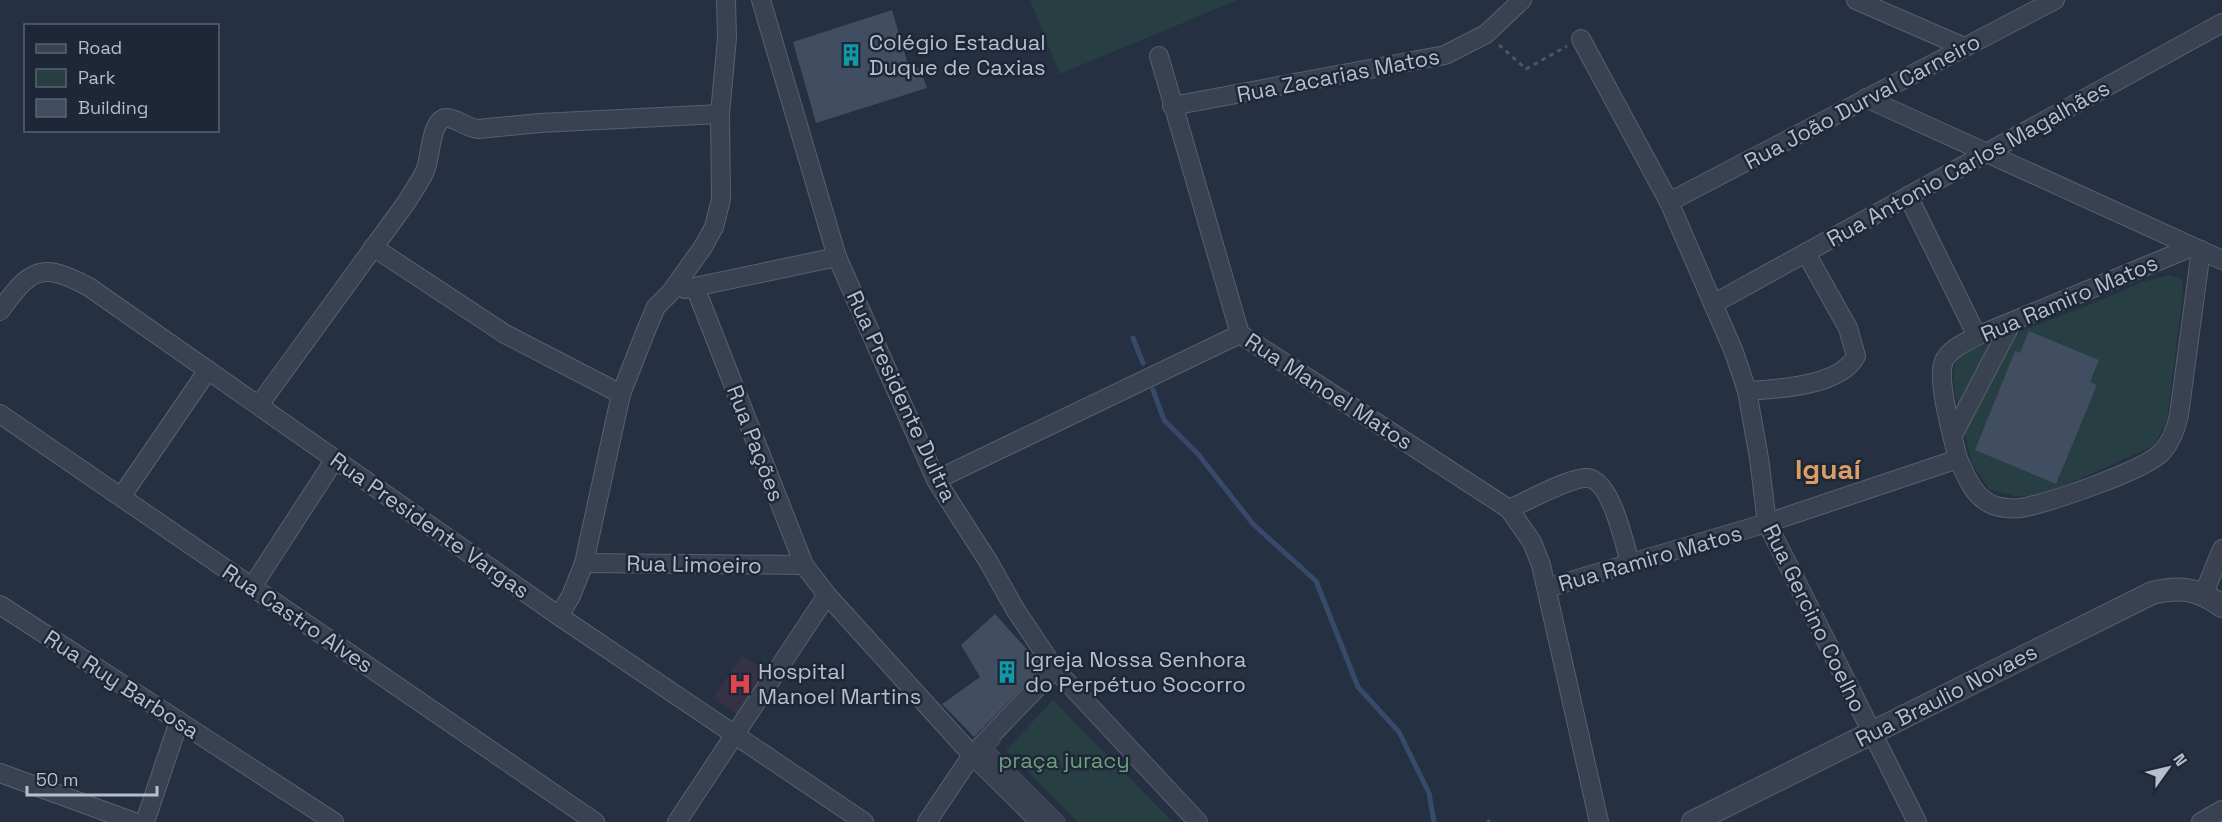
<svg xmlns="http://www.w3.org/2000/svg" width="2222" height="822" viewBox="0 0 2222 822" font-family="'Space Grotesk',sans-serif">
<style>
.medical{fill:#353243}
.green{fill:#273e43}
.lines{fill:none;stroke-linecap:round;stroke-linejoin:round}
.stream{stroke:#384a6a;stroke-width:5}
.building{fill:#414e62}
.pedestrian-casing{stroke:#58606f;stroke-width:15}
.minor-casing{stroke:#58606f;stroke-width:20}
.tertiary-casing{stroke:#58606f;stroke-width:24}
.path{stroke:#465b60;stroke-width:3;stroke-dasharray:4.5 4.5;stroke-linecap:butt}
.pedestrian{stroke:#3a4252;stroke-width:14}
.minor{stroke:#3a4252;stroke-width:18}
.tertiary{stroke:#3a4252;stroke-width:22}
.labels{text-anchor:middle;stroke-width:5;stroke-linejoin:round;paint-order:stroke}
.poi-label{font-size:22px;fill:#b7becc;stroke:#1e2737;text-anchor:start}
.street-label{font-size:22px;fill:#b7becc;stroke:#1e2737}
.park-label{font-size:22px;fill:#6d9e7b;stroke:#1e2737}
.district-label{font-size:28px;font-weight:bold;fill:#da9e64;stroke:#1e2737}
</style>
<rect width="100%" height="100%" fill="#253042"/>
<path class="medical" d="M742,655l24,15 -29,44 -24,-16z"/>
<g class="green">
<path d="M1030,0h208l-178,74z"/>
<path d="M2170,275l12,4 1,14 -16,127 -13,26 -116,51 -24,-1 -25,-7 -17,-25 -17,-71 -2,-17 3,-14 7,-9 131,-50 48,-21z"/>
<path d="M1053,700l120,122h-95l-72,-72z"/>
</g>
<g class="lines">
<g class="stream">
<path d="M1133,338l10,25"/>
<path d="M1153,390l11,30 34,34 55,70 63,57 42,106 41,45 30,61 5,29"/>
</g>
</g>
<g class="building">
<path d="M892,10l17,58h11l7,20 -111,35 -23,-81z"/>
<path d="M2029,331l70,29 -9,22 7,3 -41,99 -81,-34 40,-99 5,2z"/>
<path d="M995,614l48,53 -69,70 -32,-33 38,-27 -19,-32z"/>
</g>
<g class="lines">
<g class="pedestrian-casing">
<path id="pedestrian" d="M993,740l-9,8 74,74"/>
</g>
<g class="minor-casing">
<g id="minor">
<path d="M761,0l76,257 99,223 52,81 27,48 40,60 143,153"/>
<path d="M1856,0l108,47"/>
<path d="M1581,39l88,163 65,150 13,39 12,67 8,65 150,299"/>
<path d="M1159,56l81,278 269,175 23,33 9,23 58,257"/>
<path d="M1866,98l356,162"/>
<path d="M1172,106l273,-51 41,-21 36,-34"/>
<path d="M1908,196l69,140"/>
<path d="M1669,202l386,-202"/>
<path d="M373,247l132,87 116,60"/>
<path d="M695,287l109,278 23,30 145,160 68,67"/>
<path d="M685,289l152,-32"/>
<path d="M1713,304l509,-281"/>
<path d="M0,311c30,-42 41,-50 89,-24l470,329 305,206"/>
<path d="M1747,391c31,-2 94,-5 109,-35l-8,-28 -42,-75"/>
<path d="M259,405l147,-202c6,-10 14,-21 19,-32 6,-12 5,-53 22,-53 9,0 20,10 31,11l62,-6 180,-9"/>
<path d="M0,414l595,408"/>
<path d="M1953,435l59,-113"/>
<path d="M1958,459c9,18 15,38 35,46 7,3 20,4 28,3 27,-5 123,-37 141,-56 10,-11 14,-23 17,-37l22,-165"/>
<path d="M936,480l304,-146"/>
<path d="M121,497l87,-127"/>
<path d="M1509,509c17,-7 62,-33 79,-31 23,3 37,66 42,86"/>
<path d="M584,563l220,2"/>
<path d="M252,587l83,-128"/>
<path d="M1547,588l220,-65 191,-64c-5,-21 -22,-79 -14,-98 5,-12 22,-19 33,-25l215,-89"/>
<path d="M2204,593l18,-44"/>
<path d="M0,605l334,217"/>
<path d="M559,616l12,-20 13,-33 37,-169 26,-66 9,-21 15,-15 32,-45 11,-20 7,-28 -1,-85 7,-76 -1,-38"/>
<path d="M0,773l134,49"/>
<path d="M145,822l34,-101"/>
<path d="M677,822l150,-227"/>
<path d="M927,822l45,-67 83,-86"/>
<path d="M2201,822l21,-12"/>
</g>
</g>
<g class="tertiary-casing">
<path id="tertiary" d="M1693,822l459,-229c29,-7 46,-4 70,13"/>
</g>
<g class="path">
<path d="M1499,45l27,24 41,-23"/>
<path d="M1488,820l1,2"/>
</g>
<use href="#pedestrian" class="pedestrian"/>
<use href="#minor" class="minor"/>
<use href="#tertiary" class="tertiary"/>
</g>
<defs>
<g id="building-bare" transform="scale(1.8)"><path d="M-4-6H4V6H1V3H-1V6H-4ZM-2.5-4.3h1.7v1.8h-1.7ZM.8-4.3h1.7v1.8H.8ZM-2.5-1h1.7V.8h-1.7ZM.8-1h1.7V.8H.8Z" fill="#0f9aa8" stroke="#1e2737" stroke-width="2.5" paint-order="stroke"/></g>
<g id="hospital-bare" transform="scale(1.8)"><path d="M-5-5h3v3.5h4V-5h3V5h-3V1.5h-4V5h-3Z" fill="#e0444e" stroke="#1e2737" stroke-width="2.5" paint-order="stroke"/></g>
</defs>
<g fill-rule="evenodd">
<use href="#building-bare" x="851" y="55"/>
<use href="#building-bare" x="1007" y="672"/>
<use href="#hospital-bare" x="740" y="684"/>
</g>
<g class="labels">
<g class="poi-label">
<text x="869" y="50">Colégio Estadual<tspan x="869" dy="25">Duque de Caxias</tspan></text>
<text x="1025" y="667">Igreja Nossa Senhora<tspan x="1025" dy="25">do Perpétuo Socorro</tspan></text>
<text x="758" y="679">Hospital<tspan x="758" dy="25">Manoel Martins</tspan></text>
</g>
<g class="street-label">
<text transform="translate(1338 75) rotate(-11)" y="8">Rua Zacarias Matos</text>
<text transform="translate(1862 101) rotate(-28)" y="8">Rua João Durval Carneiro</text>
<text transform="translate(1968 163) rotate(-29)" y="8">Rua Antonio Carlos Magalhães</text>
<text transform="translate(2069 298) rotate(-23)" y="8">Rua Ramiro Matos</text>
<text transform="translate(1329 391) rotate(33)" y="8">Rua Manoel Matos</text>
<text transform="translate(902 396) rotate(65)" y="8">Rua Presidente Dultra</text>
<text transform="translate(756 443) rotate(69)" y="8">Rua Pações</text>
<text transform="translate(430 525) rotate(35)" y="8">Rua Presidente Vargas</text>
<text transform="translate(1650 558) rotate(-16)" y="8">Rua Ramiro Matos</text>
<text transform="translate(694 564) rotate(1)" y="8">Rua Limoeiro</text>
<text transform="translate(298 618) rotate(34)" y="8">Rua Castro Alves</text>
<text transform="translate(1815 618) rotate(64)" y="8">Rua Gercino Coelho</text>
<text transform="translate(122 684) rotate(33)" y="8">Rua Ruy Barbosa</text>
<text transform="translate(1946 695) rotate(-27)" y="8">Rua Braulio Novaes</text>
</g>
<g class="park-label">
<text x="1064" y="768">praça juracy</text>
</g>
<g class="district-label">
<text x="1828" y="479">Iguaí</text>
</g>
</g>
<rect x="24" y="24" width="195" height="108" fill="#1e2737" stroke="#5b6373" stroke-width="1.5"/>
<rect x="36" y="44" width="30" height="9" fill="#3a4252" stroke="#5b6373" stroke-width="1.5"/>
<text x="78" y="54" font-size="18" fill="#b7becc">Road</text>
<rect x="36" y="69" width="30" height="18" fill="#273e43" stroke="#5b6373" stroke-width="1.5"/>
<text x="78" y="84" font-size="18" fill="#b7becc">Park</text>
<rect x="36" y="99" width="30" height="18" fill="#414e62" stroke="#5b6373" stroke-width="1.5"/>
<text x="78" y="114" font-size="18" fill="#b7becc">Building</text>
<g transform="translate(2168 768) rotate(56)" stroke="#1e2737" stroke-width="4.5" paint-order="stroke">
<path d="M0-4.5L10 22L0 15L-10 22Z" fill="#b7becc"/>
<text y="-9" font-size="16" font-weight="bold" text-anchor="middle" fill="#b7becc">N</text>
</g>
<path d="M27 786v9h130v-9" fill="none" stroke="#b7becc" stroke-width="3"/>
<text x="36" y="786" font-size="18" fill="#b7becc" stroke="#1e2737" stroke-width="4.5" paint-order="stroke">50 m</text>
</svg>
